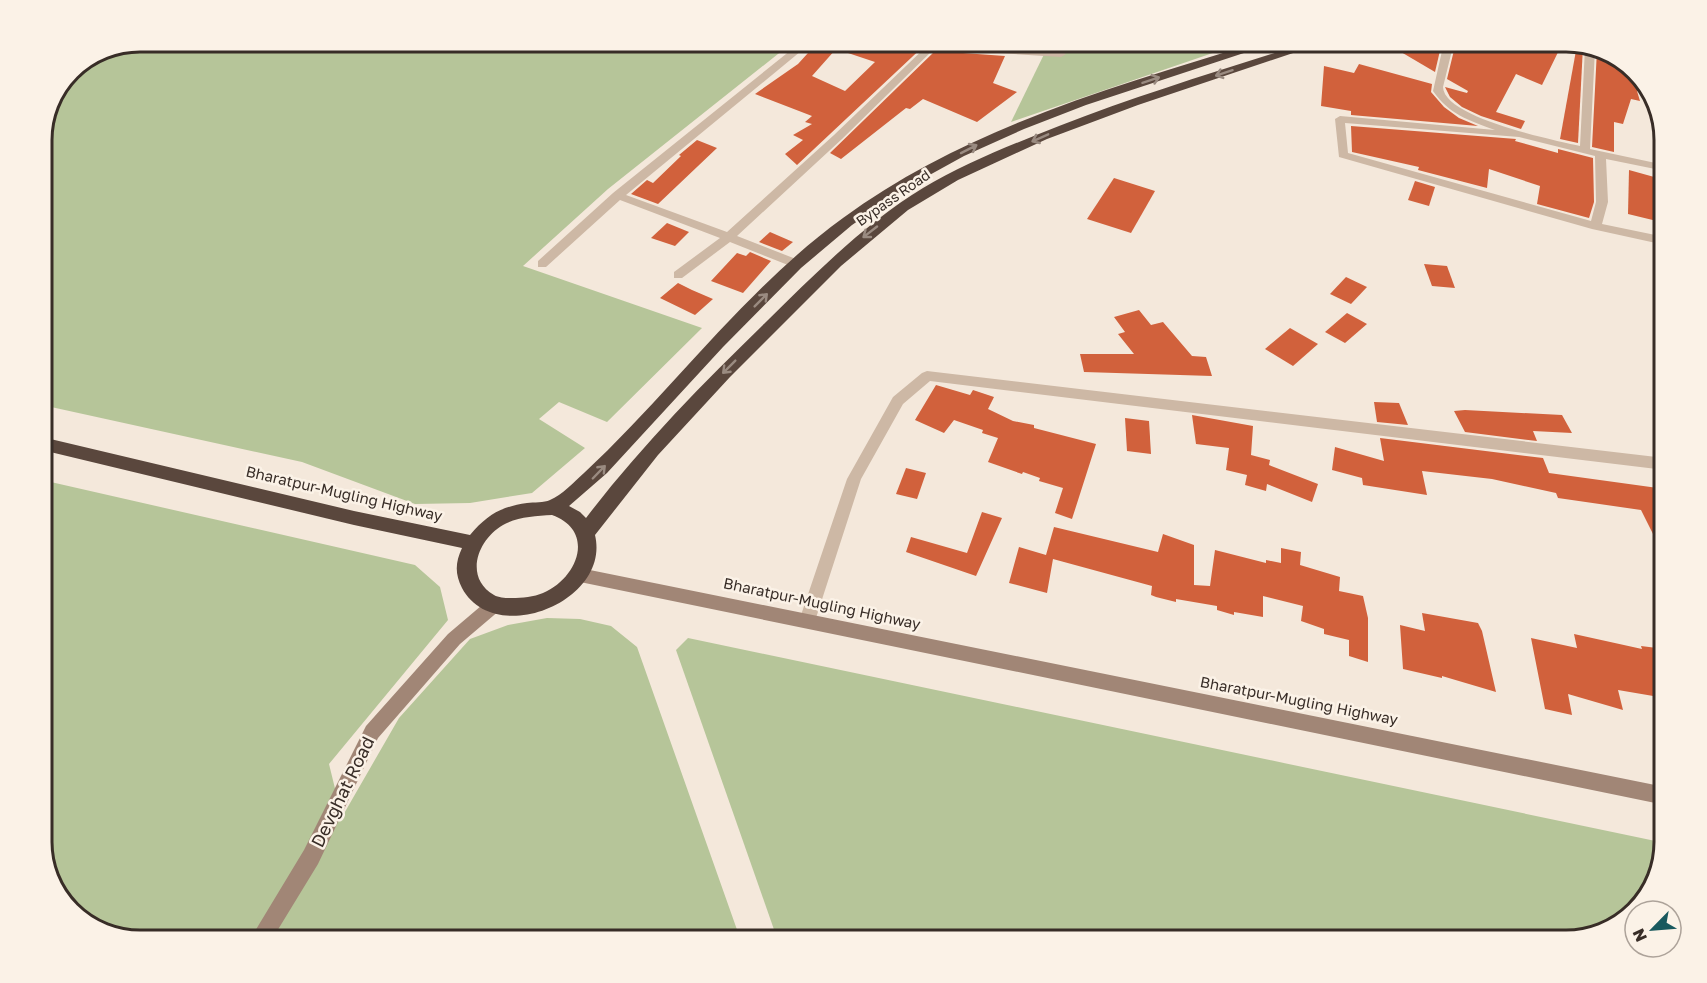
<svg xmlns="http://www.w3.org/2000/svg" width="1707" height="983" viewBox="0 0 1707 983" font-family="'Golos Text',sans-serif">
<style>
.green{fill:#b6c599}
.building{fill:#d1613c;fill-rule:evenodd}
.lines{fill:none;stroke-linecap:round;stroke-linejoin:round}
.street{fill:#cdb8a5;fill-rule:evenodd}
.secondary{fill:#a18676;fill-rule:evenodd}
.highway{fill:#5a473d;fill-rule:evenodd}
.oneway{stroke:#9a8b81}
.labels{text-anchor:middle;stroke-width:5;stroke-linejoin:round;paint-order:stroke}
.far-street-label{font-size:14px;fill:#382d27;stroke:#fbf2e7}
.street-label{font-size:15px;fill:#382d27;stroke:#fbf2e7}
.near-street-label{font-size:18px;fill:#382d27;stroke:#fbf2e7}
.rim{fill:none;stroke:#382d27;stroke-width:3}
</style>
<rect width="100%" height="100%" fill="#f4e8db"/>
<g class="green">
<path d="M140,42h653l-185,147 -85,77 179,62 -95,94 -48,-20 -20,17 46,29 -53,45 -62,10 -55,1 -113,-42 -260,-57v-271l29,-63z"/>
<path d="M1050,42h195l-234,80z"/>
<path d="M42,480l373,85 25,22 8,33 -119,144 13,53 57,-99 71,-79 38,-14 39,-7 33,1 31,7 26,21 104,294h-601l-49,-13 -33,-31 -16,-48z"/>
<path d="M688,638l977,205 -13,49 -36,36 -49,13h-789l-102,-291z"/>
</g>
<g class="building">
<path d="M818,42h110l-131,123 -12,-11 18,-14 -10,-5 19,-11 -7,-2 7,-6 -57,-22 43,-30zM836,49l39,13 -30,29 -33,-15z"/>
<path d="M1384,42h58l-7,30z"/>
<path d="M1456,42h107l-21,43 -26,-11 -20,38 29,9 -4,8 -40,-13 -19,-9 -12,-10 -5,-10 22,6 1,-2 -21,-12z"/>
<path d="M1577,45l6,1 -5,97 -18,-4z"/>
<path d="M1597,50l19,5 18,17 6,20 -3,-1 3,10 -9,-2 -8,25 -9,-2v30l-22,-5z"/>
<path d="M935,51l70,5 -12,27 24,9 -40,30 -54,-23 -13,10 -4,-1 -65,51 -11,-6z"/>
<path d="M1359,64l73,20 -1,8 13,15 15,11 19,8 -127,-11v-4l-30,-5 3,-40 30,7z"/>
<path d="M1351,126l165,13 -1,2 43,12v-4l35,9 1,44 -5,16 -52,-14 3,-18 -51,-17 -2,19 -69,-18 1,-3 -67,-15z"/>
<path d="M697,140l20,8 -59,56 -27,-10 16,-14 6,3 28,-27 -2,-1z"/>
<path d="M1629,170l36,10v43l-37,-9z"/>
<path d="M1114,178l41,13 -24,42 -44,-14z"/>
<path d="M1415,181l20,6 -6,19 -21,-6z"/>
<path d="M667,223l22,9 -14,14 -24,-8z"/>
<path d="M770,232l23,10 -11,9 -23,-9z"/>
<path d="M750,252l21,9 -28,32 -32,-12 26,-28 9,3z"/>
<path d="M1424,264l23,2 8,22 -23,-2z"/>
<path d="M1346,277l21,10 -16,17 -21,-10z"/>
<path d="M678,283l14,7 21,9 -18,16 -35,-17z"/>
<path d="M1139,310l12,15 12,-3 29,34 14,1 6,19 -128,-4 -4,-18h54l-16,-20 7,-2 -11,-15z"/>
<path d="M1347,313l20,11 -22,19 -20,-11z"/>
<path d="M1290,328l28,16 -25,22 -28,-17z"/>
<path d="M936,385l34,10 3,-5 21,7 -6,12 25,12 21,4v3l62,16 -24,75 -17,-6 8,-25 -24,-7 1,-3 -17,-6 -1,2 -34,-12 10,-24 -16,-5 1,-3 -29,-10 -10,13 -29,-13z"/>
<path d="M1374,402l25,1 9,22 -31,-3z"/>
<path d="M1465,410l97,5 10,18 -39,-2 4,10 -72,-9 -11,-21z"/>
<path d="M1192,415l61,11 -2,29 19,5 -1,5 49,19 -6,18 -45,-18 -1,7 -21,-6 2,-10 -21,-5 3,-22 -33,-4z"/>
<path d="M1125,418l24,3 2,33 -24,-3z"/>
<path d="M1380,438l163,20 6,15 116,16v69l-24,-48 -83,-12 -2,-5 -64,-14 -70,-8 5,24 -64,-10 -1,-7 -30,-8 3,-23 49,14z"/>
<path d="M906,468l20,5 -9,26 -21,-5z"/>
<path d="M982,512l20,6 -26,58 -70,-24 5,-15 56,16z"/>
<path d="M1054,527l104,25 5,-18 31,11v40l16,1 5,-36 51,13v-3l15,3v-15l20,4 -1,13 40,12 -1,14 24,5 5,22v44l-19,-6v-16l-25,-6v-5l-23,-8 2,-15 -40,-10v21l-29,-5v3l-17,-5v-4l-41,-7v3l-20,-5 -5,-2 1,-9 -99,-27 -6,34 -38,-10 10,-36 27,8z"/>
<path d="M1422,613l56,10 4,8 14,61 -54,-16v2l-39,-9 -3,-44 25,6z"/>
<path d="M1574,634l68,15 -1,-3 24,3v49l-47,-8 5,20 -55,-16 4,21 -27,-6 -14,-71 46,10z"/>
</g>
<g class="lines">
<g class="street">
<path d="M801,42h11l-186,153 101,37 107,-97 97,-93 130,9 5,3 -5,3 -127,-8 -92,90 -105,97 64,25v6h-8l-63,-25 -48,36h-8v-6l46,-34 -100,-38 -74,67h-8v-6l75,-68z"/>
<path d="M1444,42h10l-11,45c1,31 111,53 137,59l5,-98 10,1 -5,100 75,16v6l-59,-12 2,43 -6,22 63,13v8l-73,-16 -253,-72 -4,-38 5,-3 155,14c-27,-10 -45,-15 -62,-39zM1345,123l174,14 76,19 1,46 -5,19 -243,-68z"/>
<path d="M927,371l738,87v12l-735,-89 -27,23 -42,75 -46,142 -2,5 -6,2 -6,-2 -2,-5 48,-142 46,-82 29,-24z"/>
</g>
<g class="secondary">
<path d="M580,568l1085,219v18l-1085,-223 -6,-2 -2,-5 2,-5z"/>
<path d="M494,598l6,2 2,5 -2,5 -40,34 -82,94 -60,126 -47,77h-22l55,-91 62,-124 82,-92 40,-34z"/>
</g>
<path class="highway" d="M1259,42h18l-191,63 -62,24 -60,27 -58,32 -54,37 -51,43 -78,79 -116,126 -38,33 11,6 6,6c54,-71 117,-135 181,-197 49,-48 97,-97 156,-133 42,-25 90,-44 136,-62 82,-32 166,-57 250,-84h17l-188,63 -91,34 -89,41 -50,30 -67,56 -111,111 -72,78 -63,80c16,67 -101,113 -133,53 -7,-14 -7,-25 0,-40l-108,-23 -312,-75v-13l312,74 116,24c17,-20 30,-28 57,-32 7,-1 17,0 23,-3 12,-5 24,-18 34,-27 88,-82 160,-183 259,-255 123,-90 272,-132 416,-176zM552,515c44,16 26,63 -9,78 -9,4 -21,5 -31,5 -6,0 -13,0 -18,-3 -30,-17 -17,-55 9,-70 14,-8 32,-9 49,-10z"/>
</g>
<defs><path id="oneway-shaft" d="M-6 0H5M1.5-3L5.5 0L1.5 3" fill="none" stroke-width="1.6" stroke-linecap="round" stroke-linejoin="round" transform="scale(1.5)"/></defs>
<g class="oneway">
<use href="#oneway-shaft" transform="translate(1224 73) rotate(162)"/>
<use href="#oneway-shaft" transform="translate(1151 80) rotate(-18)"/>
<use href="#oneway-shaft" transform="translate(1040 138) rotate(156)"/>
<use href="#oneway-shaft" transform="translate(969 149) rotate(-27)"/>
<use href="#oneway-shaft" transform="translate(870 232) rotate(142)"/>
<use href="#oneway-shaft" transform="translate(761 300) rotate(-45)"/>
<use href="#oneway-shaft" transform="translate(729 367) rotate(135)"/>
<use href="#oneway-shaft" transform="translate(599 472) rotate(-46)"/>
</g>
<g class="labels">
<g class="far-street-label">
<text transform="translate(893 198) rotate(-35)" y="5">Bypass Road</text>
</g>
<g class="street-label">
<text transform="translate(344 494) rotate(13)" y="5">Bharatpur-Mugling Highway</text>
<text transform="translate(822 604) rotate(12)" y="5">Bharatpur-Mugling Highway</text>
<text transform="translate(1299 701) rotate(11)" y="5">Bharatpur-Mugling Highway</text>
</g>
<g class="near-street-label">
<text transform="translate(343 792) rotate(-64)" y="6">Devghat Road</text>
</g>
</g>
<path d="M0 0H1707V983H0ZM140 52H1566A88 88 0 0 1 1654 140V842A88 88 0 0 1 1566 930H140A88 88 0 0 1 52 842V140A88 88 0 0 1 140 52Z" fill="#fbf2e7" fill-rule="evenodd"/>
<path class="rim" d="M140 52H1566A88 88 0 0 1 1654 140V842A88 88 0 0 1 1566 930H140A88 88 0 0 1 52 842V140A88 88 0 0 1 140 52Z"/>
<g transform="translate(1653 929) rotate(245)"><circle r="28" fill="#fbf2e7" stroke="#ada39a" stroke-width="1.5"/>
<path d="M0-4.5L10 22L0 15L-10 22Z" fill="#19595e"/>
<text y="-9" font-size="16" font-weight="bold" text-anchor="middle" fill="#382d27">N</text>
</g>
</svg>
